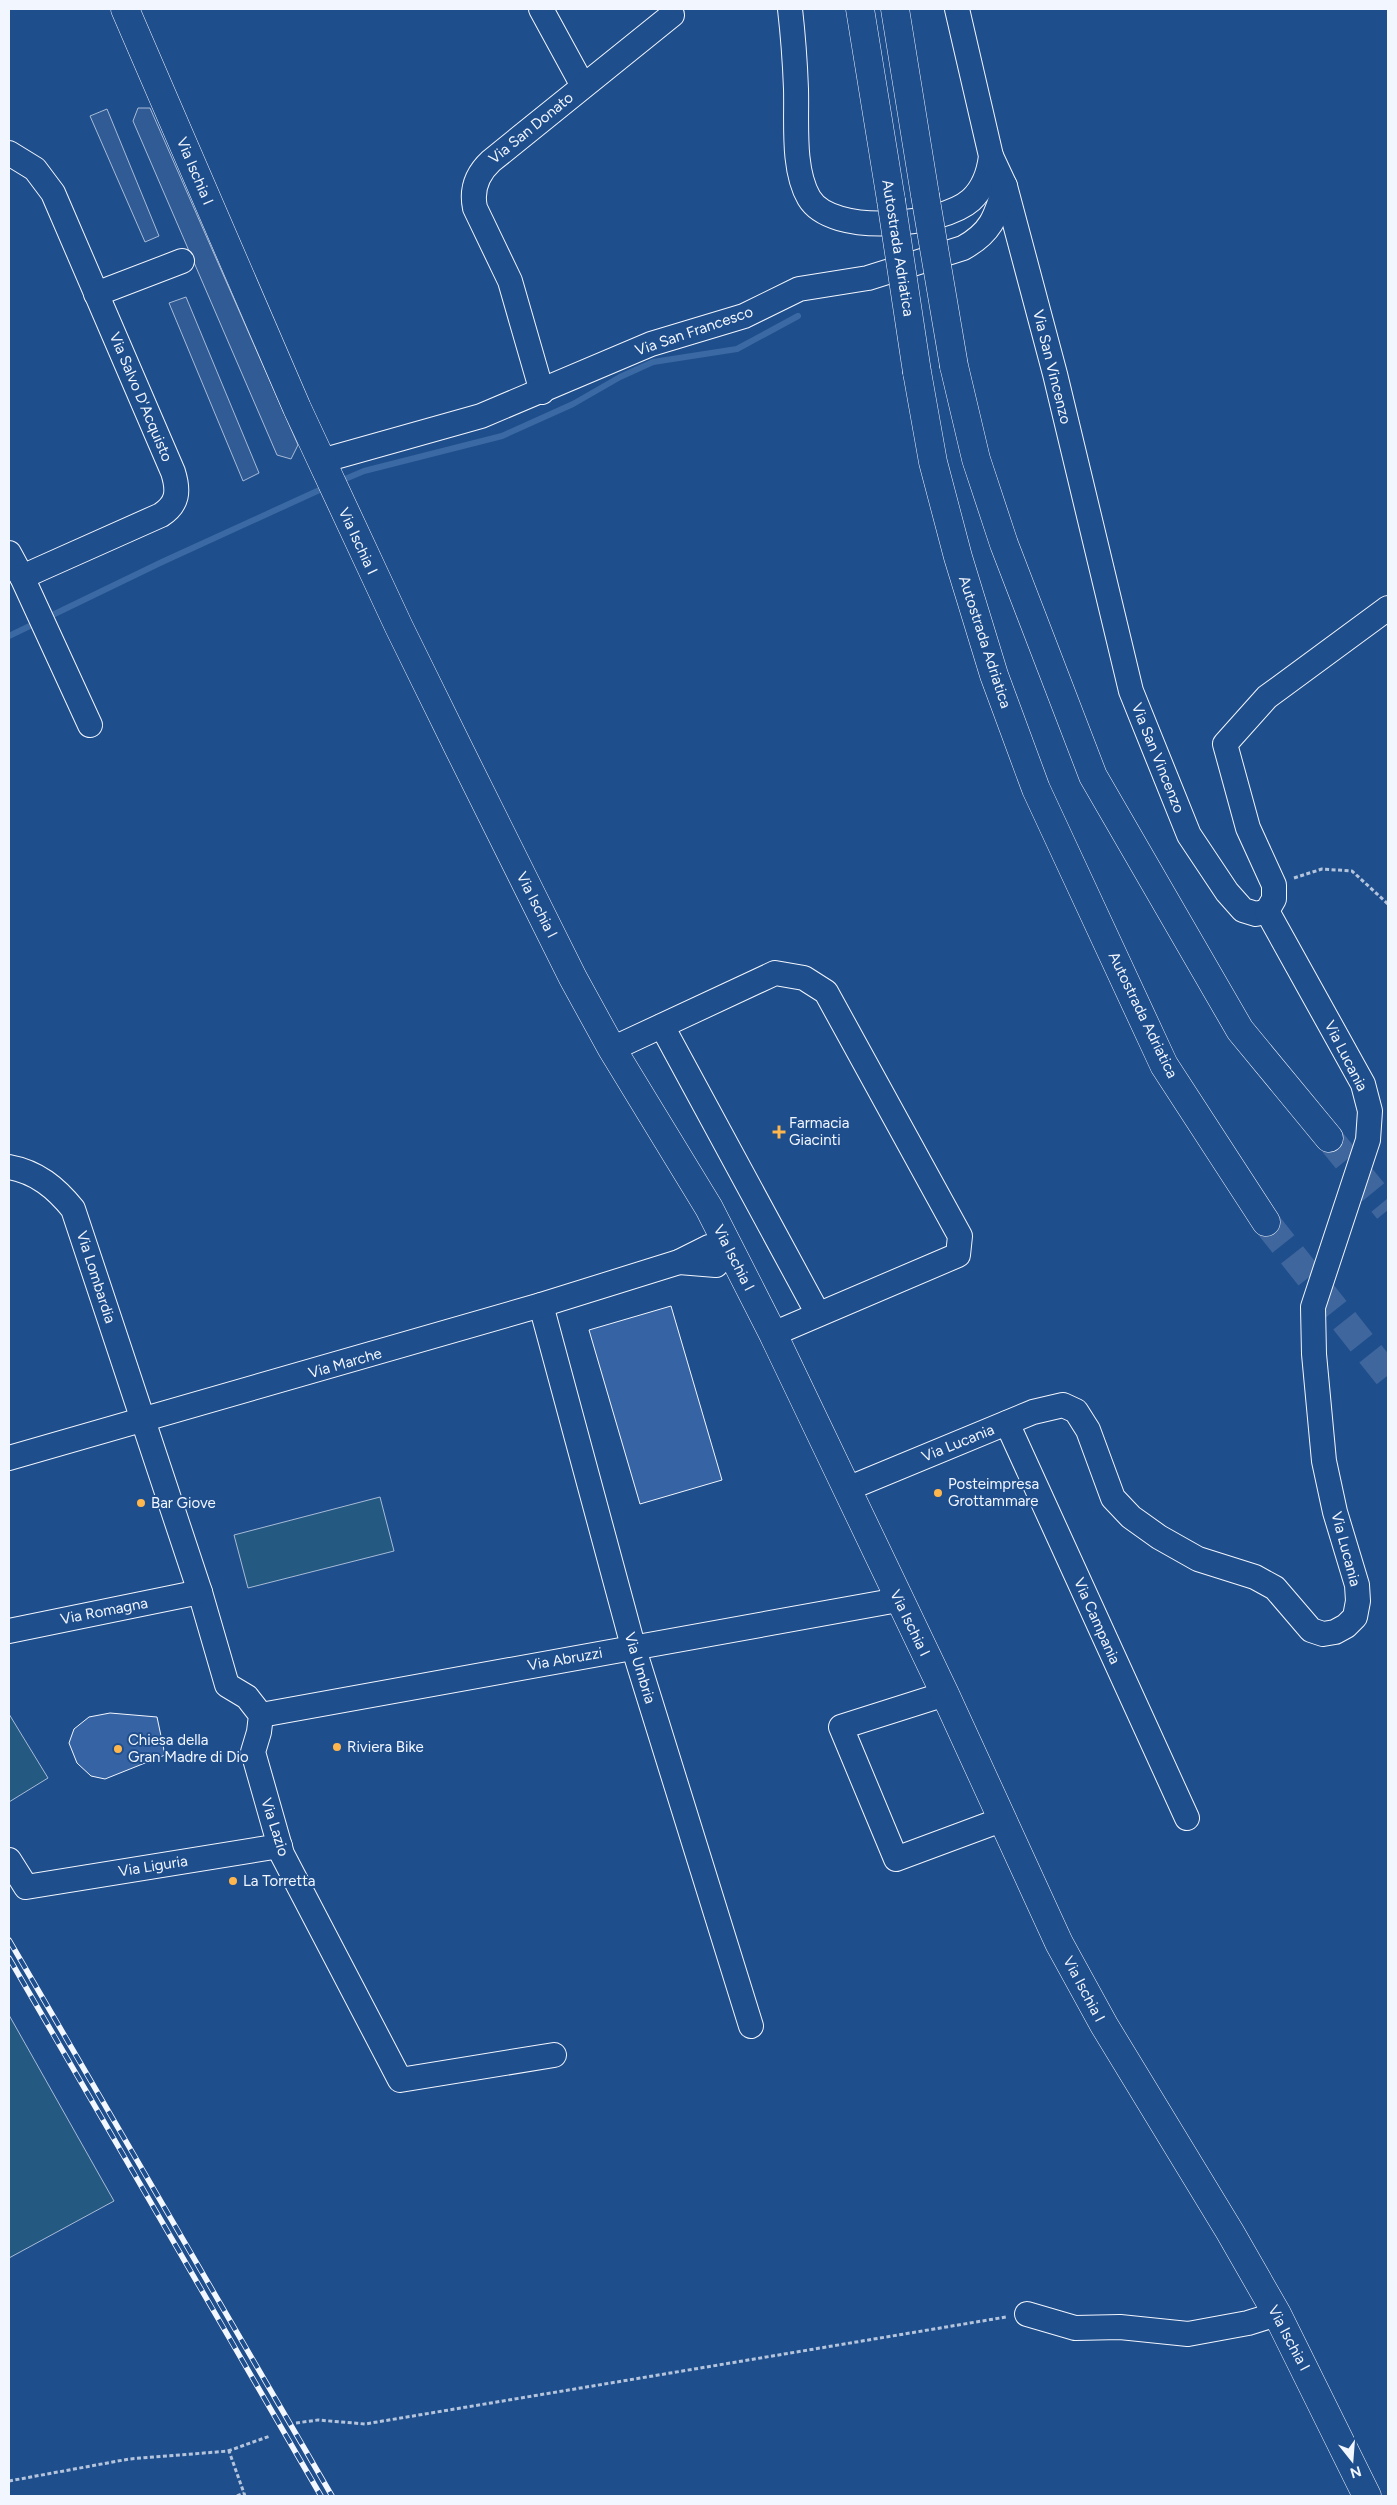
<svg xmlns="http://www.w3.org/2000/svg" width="1397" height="2505" viewBox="0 0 1397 2505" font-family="Figtree,sans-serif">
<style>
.green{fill:#245a82;stroke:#a8bbd7}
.parking{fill:#305b95;stroke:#a8bbd7}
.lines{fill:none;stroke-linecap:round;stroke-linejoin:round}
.stream{stroke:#3b69a3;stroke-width:6}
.building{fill:#3563a3;stroke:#f2f6ff}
.highway-tunnel{stroke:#3f679d;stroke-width:28;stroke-dasharray:28 14;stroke-linecap:butt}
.minor-casing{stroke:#f2f6ff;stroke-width:26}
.major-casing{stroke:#f2f6ff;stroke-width:29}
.highway-casing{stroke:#f2f6ff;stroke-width:29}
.path{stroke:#b3c4dc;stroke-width:3;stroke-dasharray:4 2.5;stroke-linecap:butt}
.minor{stroke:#1f4e8c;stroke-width:24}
.major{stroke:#1f4e8c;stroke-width:28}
.highway{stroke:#1f4e8c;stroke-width:28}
.rail-casing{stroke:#f2f6ff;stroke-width:5.5}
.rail{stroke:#1f4e8c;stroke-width:4;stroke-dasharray:11;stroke-linecap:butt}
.highway-bridge-casing{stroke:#f2f6ff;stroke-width:29;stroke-linecap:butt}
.highway-bridge{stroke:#1f4e8c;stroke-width:28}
.poi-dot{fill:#ffb74d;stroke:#1f4e8c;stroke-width:2}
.labels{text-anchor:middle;stroke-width:4;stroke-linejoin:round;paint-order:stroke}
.street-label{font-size:15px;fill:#f2f6ff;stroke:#1f4e8c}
.poi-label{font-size:15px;fill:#f2f6ff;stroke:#1f4e8c;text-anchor:start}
</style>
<rect width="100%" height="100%" fill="#1f4e8c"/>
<g class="green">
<path d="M380,1497l14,54 -146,37 -14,-53z"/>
<path d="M9,1714l39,64 -39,24z"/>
<path d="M9,2015l105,186 -105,57z"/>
</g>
<g class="parking">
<path d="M138,108h12l148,337 -7,14 -14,-4 -144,-334z"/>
<path d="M107,109l52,127 -14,6 -55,-126z"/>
<path d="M186,297l73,176 -16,8 -74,-178z"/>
</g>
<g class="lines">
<g class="stream">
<path d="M338,482l26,-11 138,-35 71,-32 47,-27 33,-15 84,-13 61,-33"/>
<path d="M9,636l153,-74 164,-75"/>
</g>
</g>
<g class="building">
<path d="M671,1306l51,174 -82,24 -51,-174z"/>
<path d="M110,1713l47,4 8,38 -60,24 -14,-3 -14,-13 -8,-20 5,-14 15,-12z"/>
</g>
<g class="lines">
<g class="highway-tunnel">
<path d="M1329,1138l59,72"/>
<path d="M1266,1222l122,154"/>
</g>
<g class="minor-casing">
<g id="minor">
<path d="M541,9l42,77"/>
<path d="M790,9c3,26 5,53 6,80 1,32 -4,80 13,109 23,39 133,28 162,2 13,-12 18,-27 20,-44l-34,-147"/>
<path d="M9,153l26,16 18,24 120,279c6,19 5,32 -12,43l-139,62 -13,-24"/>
<path d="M1005,186l50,188 76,317 58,144 38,57 16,18 13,4 11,-3 7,-12v-14l-26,-57 -23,-84 42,-47 121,-89"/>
<path d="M96,294l86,-33"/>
<path d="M542,392l-32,-111 -35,-73c-4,-19 2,-34 16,-47l181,-146"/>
<path d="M321,461l160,-45 170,-72 93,-28 55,-27 69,-11 95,-30c29,-16 33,-32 42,-62l-14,-30"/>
<path d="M22,577l68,148"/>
<path d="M662,1026l156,288"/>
<path d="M612,1049l163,-76 29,5 22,14 134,244 -2,19 -185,79"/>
<path d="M9,1167c28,5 47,21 64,42l127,383 27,93 20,12 14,18 -2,17 -6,20 29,102 118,226 154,-25"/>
<path d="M679,1262l37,3 13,-17"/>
<path d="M541,1305l92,341 118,380"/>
<path d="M1007,1423l180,395"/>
<path d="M9,1458l532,-153 138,-43 30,-15 20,1"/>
<path d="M847,1489l186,-77 30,-7 13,6 12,19 25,68 18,19 28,20 39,22 57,18 20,11 36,42 12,4 12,-2 11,-6 9,-9 3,-16 -1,-16 -22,-73 -11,-51 -10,-107 -1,-47 55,-167 2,-29 -7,-27 -96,-173"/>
<path d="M9,1631l191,-39"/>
<path d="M945,1694l-104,33 55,132 105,-39"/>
<path d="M261,1715l637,-115"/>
<path d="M9,1860l17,27 254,-41"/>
<path d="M1027,2314l48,14 45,-1 68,7 60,-11 29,-9"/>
</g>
</g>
<g class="major-casing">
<path id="major" d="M125,9l172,399 102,219 60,122 114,229 39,71 97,159 64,126 172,360 114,249 45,82 126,207 47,82 90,182"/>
</g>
<g class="highway-casing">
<g id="highway">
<path d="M860,9l31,191"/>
<path d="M895,9l30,186"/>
<path d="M954,366l22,93 28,85 89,232 147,254 89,108"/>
<path d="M917,372l16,90 25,95 36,118 42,114 128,276 102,157"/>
</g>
</g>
<g class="path">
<path d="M1294,878l28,-9 30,2 36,33"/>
<path d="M296,2423l22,-3 47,4 641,-107"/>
<path d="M228,2451l42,-15"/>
<path d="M9,2481l120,-22 100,-8 16,45"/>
<path d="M237,2496l7,-3"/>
</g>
<use href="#minor" class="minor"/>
<use href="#major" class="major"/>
<use href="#highway" class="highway"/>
<g class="rail-casing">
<g id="rail">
<path d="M9,1940l323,556"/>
<path d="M9,1958l312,538"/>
</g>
</g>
<use href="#rail" class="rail"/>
<g class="highway-bridge-casing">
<g id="highway-bridge">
<path d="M925,195l29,171"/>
<path d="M891,200l26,172"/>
</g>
</g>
<use href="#highway-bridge" class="highway-bridge"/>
</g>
<g class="poi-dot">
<path d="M776.5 1124.5h5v5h5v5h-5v5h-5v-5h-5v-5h5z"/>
<circle cx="938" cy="1493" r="5"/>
<circle cx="141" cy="1503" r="5"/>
<circle cx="337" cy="1747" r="5"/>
<circle cx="118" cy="1749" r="5"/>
<circle cx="233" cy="1881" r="5"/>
</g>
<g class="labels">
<g class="street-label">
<text transform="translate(531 128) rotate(-39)" y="5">Via San Donato</text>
<text transform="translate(195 171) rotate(67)" y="5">Via Ischia I</text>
<text transform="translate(898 248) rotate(81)" y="5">Autostrada Adriatica</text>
<text transform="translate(694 331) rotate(-19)" y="5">Via San Francesco</text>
<text transform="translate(1052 367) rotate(76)" y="5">Via San Vincenzo</text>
<text transform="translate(141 397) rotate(67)" y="5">Via Salvo D'Acquisto</text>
<text transform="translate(358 541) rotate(65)" y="5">Via Ischia I</text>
<text transform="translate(985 642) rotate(72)" y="5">Autostrada Adriatica</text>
<text transform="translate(1158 758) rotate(68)" y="5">Via San Vincenzo</text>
<text transform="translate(537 905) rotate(63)" y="5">Via Ischia I</text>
<text transform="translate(1143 1015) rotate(64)" y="5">Autostrada Adriatica</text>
<text transform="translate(1346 1056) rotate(63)" y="5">Via Lucania</text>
<text transform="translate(734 1258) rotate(63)" y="5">Via Ischia I</text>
<text transform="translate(96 1277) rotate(72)" y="5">Via Lombardia</text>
<text transform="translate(345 1363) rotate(-16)" y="5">Via Marche</text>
<text transform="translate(958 1443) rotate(-22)" y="5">Via Lucania</text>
<text transform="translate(1346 1549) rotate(75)" y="5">Via Lucania</text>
<text transform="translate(104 1611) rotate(-11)" y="5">Via Romagna</text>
<text transform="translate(1097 1621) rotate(66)" y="5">Via Campania</text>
<text transform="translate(910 1623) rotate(64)" y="5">Via Ischia I</text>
<text transform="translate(565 1659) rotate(-10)" y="5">Via Abruzzi</text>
<text transform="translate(640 1668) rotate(73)" y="5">Via Umbria</text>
<text transform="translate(275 1827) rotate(72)" y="5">Via Lazio</text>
<text transform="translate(153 1866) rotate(-9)" y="5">Via Liguria</text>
<text transform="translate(1084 1989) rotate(62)" y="5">Via Ischia I</text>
<text transform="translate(1289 2338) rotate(62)" y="5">Via Ischia I</text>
</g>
<g class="poi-label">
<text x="789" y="1128">Farmacia<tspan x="789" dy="17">Giacinti</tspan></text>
<text x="948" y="1489">Posteimpresa<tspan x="948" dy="17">Grottammare</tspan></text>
<text x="151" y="1508">Bar Giove</text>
<text x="128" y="1745">Chiesa della<tspan x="128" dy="17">Gran Madre di Dio</tspan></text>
<text x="347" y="1752">Riviera Bike</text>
<text x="243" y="1886">La Torretta</text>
</g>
</g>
<rect width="1397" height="2505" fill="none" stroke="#f2f6ff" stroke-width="20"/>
<g transform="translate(1352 2460) rotate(163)" stroke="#1f4e8c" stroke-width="4" paint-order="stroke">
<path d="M0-4L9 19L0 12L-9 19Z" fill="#f2f6ff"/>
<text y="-8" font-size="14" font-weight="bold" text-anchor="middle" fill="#f2f6ff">N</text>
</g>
</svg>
